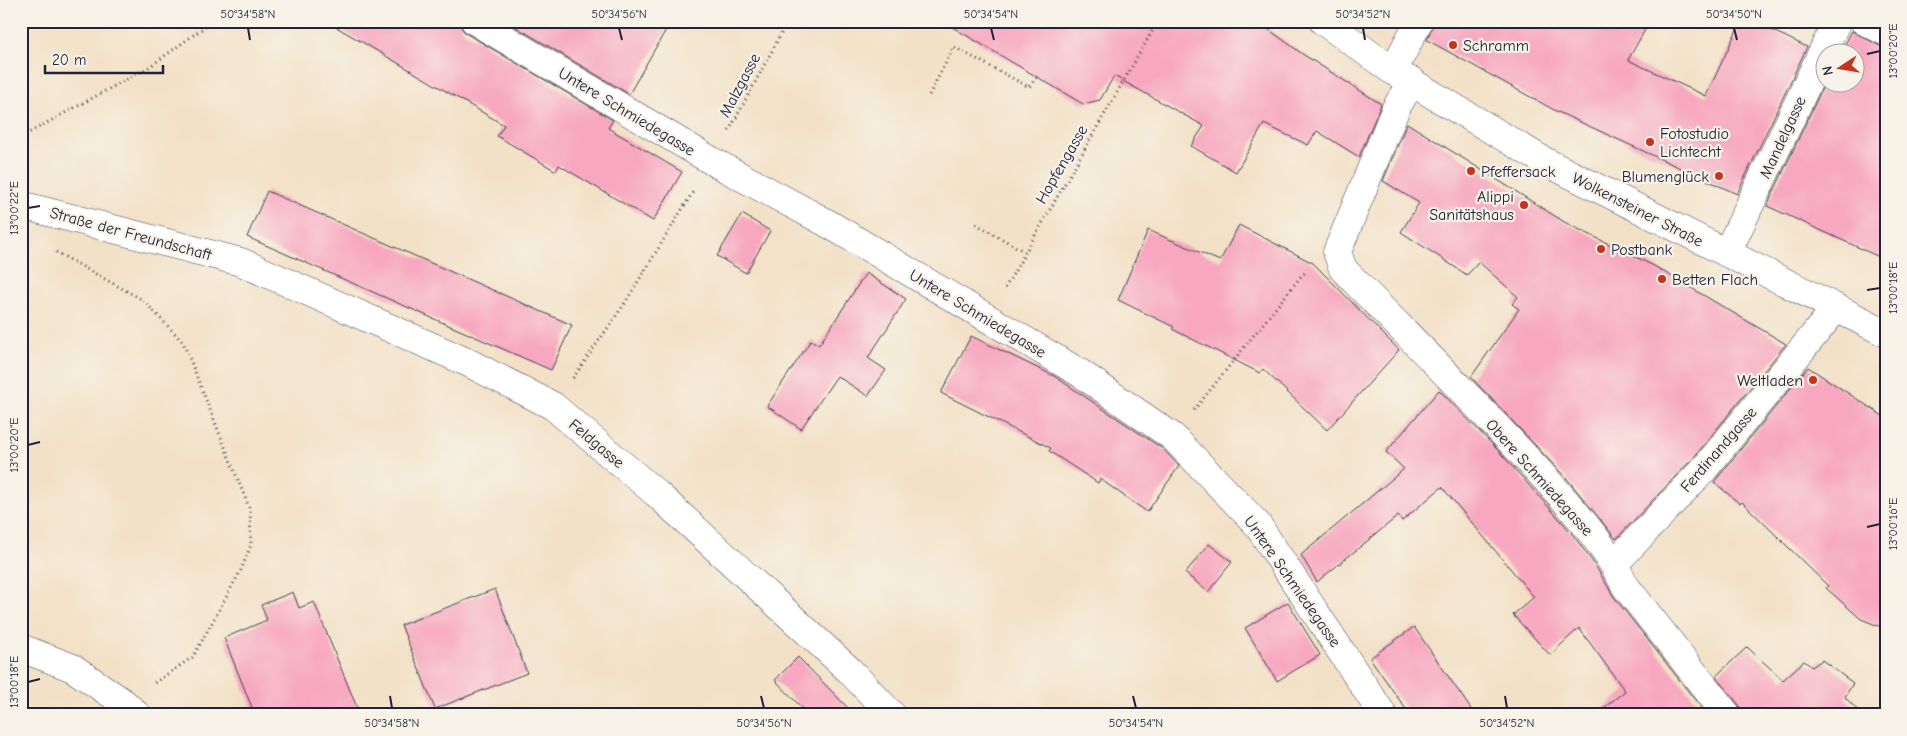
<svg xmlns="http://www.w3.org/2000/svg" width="1907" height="736" viewBox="0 0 1907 736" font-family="'Comic Neue',sans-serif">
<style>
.building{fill:#f7a8c0}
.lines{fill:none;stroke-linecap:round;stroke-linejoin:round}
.street-casing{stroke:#413f50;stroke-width:29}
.primary-casing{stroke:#413f50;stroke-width:29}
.path{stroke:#413f50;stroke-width:3;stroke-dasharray:1 4;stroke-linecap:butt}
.street{stroke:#fff;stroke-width:28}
.primary{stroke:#fff;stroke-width:28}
.ticks{fill:none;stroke:#22223b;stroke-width:2}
.poi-dot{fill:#c8321e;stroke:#f7f3e8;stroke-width:2}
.labels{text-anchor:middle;stroke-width:4.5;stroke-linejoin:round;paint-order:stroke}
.poi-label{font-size:16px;fill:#22223b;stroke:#f7f3e8;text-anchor:start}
.street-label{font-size:16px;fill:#22223b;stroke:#f7f3e8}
.neatline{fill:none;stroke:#22223b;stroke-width:2}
.ticks-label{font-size:12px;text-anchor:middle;fill:#22223b}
</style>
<rect width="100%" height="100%" fill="#f7f3e8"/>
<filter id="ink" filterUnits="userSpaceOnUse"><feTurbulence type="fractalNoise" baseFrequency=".02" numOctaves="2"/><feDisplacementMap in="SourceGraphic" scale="10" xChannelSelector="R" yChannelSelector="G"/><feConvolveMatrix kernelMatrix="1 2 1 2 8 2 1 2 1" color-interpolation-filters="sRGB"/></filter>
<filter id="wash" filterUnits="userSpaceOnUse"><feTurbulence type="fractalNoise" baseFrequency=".0096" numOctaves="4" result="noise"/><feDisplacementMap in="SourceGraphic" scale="20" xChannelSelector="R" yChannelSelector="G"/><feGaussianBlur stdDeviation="1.12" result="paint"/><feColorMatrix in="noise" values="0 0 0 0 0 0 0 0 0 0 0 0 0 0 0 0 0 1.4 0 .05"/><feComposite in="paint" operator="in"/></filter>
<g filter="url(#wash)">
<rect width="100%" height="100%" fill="#f3e1c7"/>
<g id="blocks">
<g class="building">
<path d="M326,21h133l3,8 5,5 146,86 -5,8 74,44 -29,49 -94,-56 -3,6 -59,-35 7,-11z"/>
<path d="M506,21h165l-42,73z"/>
<path d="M942,21h315l47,34 77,49 -22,53 -42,-26 -9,14 -44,-21 -28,48 -45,-26 13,-20 -90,-50 -14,24 -17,4z"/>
<path d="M1434,21h216l-22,39 78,36 35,-75h32l-2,9 36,17 -70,147 -181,-83 -129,-71z"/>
<path d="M1852,31l34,18v211l-119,-54 58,-124h29v-30h-13z"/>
<path d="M1407,123l159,100 88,43 132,78 -93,114 -77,81 -48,-59 -97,-103 48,-68 -7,-5 6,-7 -39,-35 -12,13 -66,-43 18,-29 -36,-22z"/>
<path d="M267,191l305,134 -21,45 -304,-133z"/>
<path d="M742,214l28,17 -24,42 -29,-17z"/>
<path d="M1239,225l74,38 86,87 -72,80 -64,-61 -3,4 -88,-44 2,-2 -56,-27 30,-70 72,31z"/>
<path d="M866,273l40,26 -38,59 18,12 -18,26 -31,-20 -36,53 -34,-23 44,-66 8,5z"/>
<path d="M971,336l83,40 109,73 16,17 -32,46 -47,-33 -2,4 -49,-32 2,-3 -110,-55z"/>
<path d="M1808,367l78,51v211l-25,-10 -35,-31 2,-2 -86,-84 -2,2 -26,-22z"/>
<path d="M1439,390l56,57 75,84 23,31 21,35 93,118h-112l30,-24 -46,-63 -29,27 -37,-40 21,-18 -92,-110 -40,34 -4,-5 -81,66 -16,-27 103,-86 -18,-17z"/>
<path d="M1209,544l23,18 -24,30 -23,-19z"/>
<path d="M495,589l32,84 -92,36 -34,-84z"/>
<path d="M293,592l6,16 15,-6 46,113h-105l-31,-77 43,-18 -6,-15z"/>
<path d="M1288,602l32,53 -43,26 -32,-53z"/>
<path d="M1414,627l61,88h-65l-40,-57z"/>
<path d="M1747,647l36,33 21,-19 8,6 10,-7 31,23 -8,14 17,18h-120l-3,-10 -23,-29z"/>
<path d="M798,657l57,58h-46l-34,-35z"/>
</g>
</g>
</g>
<g filter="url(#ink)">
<use href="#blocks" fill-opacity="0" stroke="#413f50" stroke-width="1"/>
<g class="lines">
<g class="street-casing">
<g id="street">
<path d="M475,21l237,140 115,62 253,150 93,64 84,87 126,191"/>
<path d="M1323,21l70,50 151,90 342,172"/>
<path d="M1864,21l22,11"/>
<path d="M1393,71l26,-50"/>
<path d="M1412,81l-16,27 -59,144 6,17c62,64 126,126 186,192 36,39 74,79 97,126l101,128"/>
<path d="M21,205l220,57 228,101 84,43 104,88 192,176 43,45"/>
<path d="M1727,253l110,-232"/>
<path d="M1614,564l91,-96 131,-160"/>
</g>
</g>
<g class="primary-casing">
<path id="primary" d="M21,648l52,20 51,35 13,12"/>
</g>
<g class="path">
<path d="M929,95l25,-48 75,40 8,-10"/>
<path d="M729,131l59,-110"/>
<path d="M21,137l128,-70 64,-46"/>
<path d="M976,224l51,29"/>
<path d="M56,252l87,48 40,42 67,168 1,35 -10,25 -48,87 -39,26"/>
<path d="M1005,288l153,-267"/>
<path d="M573,378l52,-75 69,-113"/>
<path d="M1194,410l108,-135 5,-4"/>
</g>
<use href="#street" class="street"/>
<use href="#primary" class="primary"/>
</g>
</g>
<path class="ticks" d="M248,28l2,12M619,28l3,12M991,28l3,12M1363,28l2,12M1734,28l3,12M1867,54l13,-3M28,208l12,-2M1867,290l13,-2M28,445l12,-3M1867,527l13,-3M28,682l12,-3M390,696l2,12M761,696l3,12M1133,696l3,12M1505,696l2,12"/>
<g class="poi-dot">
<circle cx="1453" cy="45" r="5"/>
<circle cx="1650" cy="142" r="5"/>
<circle cx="1471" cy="171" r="5"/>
<circle cx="1719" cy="176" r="5"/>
<circle cx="1524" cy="205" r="5"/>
<circle cx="1601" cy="249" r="5"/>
<circle cx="1662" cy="279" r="5"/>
<circle cx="1813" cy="380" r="5"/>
</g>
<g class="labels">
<g class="poi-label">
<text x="1463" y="51">Schramm</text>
<text x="1660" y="139">Fotostudio<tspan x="1660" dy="18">Lichtecht</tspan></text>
<text x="1481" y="177">Pfeffersack</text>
<text x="1709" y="182" text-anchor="end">Blumenglück</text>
<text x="1514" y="202" text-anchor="end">Alippi<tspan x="1514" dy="18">Sanitätshaus</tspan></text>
<text x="1611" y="255">Postbank</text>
<text x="1672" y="285">Betten Flach</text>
<text x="1803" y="386" text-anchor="end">Weltladen</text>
</g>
<g class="street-label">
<text transform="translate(739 85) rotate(-62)" y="6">Malzgasse</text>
<text transform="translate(627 111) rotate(31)" y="6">Untere Schmiedegasse</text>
<text transform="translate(1782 137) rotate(-65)" y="6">Mandelgasse</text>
<text transform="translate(1061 164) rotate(-60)" y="6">Hopfengasse</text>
<text transform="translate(1638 209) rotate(27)" y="6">Wolkensteiner Straße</text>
<text transform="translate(131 233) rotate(15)" y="6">Straße der Freundschaft</text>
<text transform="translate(978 313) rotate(31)" y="6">Untere Schmiedegasse</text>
<text transform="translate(597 443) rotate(40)" y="6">Feldgasse</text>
<text transform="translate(1718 449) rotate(-49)" y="6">Ferdinandgasse</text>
<text transform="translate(1540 477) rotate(48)" y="6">Obere Schmiedegasse</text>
<text transform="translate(1293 581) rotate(55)" y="6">Untere Schmiedegasse</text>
</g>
</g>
<rect width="1907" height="736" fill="none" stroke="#f7f3e8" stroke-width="55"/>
<g transform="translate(1840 68) rotate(258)"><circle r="24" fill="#f7f3e8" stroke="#a29fa3"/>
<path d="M0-4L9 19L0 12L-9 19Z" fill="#c8321e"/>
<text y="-8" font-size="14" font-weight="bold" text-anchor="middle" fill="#22223b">N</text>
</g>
<path d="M45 65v8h118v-8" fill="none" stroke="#22223b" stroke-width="2.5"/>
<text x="52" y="65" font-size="15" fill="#22223b" stroke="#f7f3e8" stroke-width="4" paint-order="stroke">20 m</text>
<rect x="28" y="28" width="1852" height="680" class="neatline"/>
<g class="ticks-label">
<text x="248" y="18">50°34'58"N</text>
<text x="619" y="18">50°34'56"N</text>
<text x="991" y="18">50°34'54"N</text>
<text x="1363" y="18">50°34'52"N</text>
<text x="1734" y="18">50°34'50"N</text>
<text transform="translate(1893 51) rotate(-90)" y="4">13°00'20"E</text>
<text transform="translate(14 208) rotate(-90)" y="4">13°00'22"E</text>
<text transform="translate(1893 288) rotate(-90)" y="4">13°00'18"E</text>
<text transform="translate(14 445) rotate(-90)" y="4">13°00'20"E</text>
<text transform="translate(1893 524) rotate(-90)" y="4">13°00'16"E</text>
<text transform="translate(14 682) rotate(-90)" y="4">13°00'18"E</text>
<text x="392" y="727">50°34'58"N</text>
<text x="764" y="727">50°34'56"N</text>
<text x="1136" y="727">50°34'54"N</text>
<text x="1507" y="727">50°34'52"N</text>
</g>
</svg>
